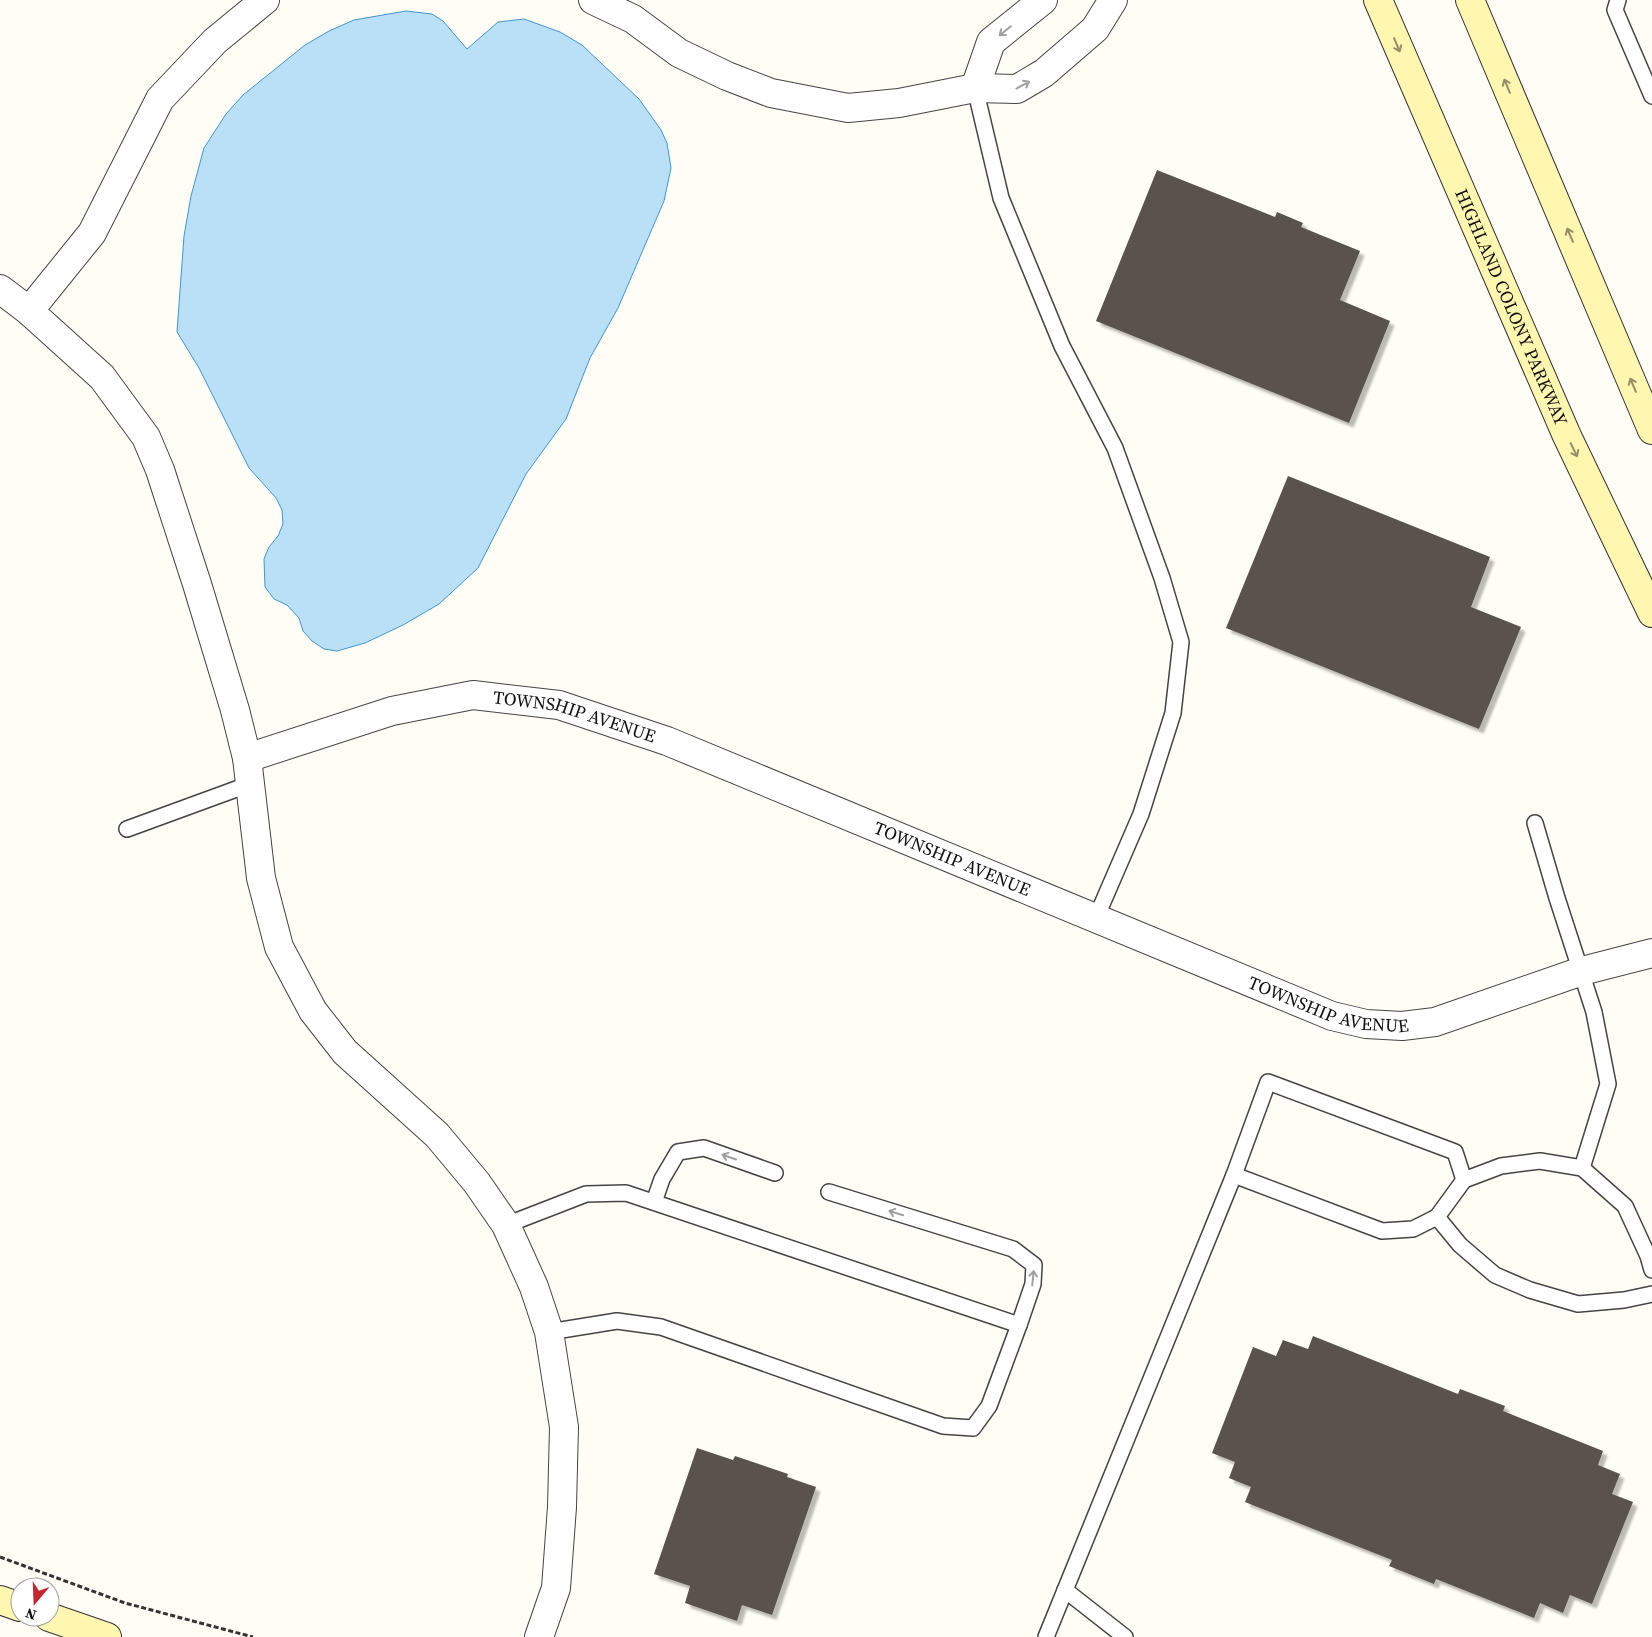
<svg xmlns="http://www.w3.org/2000/svg" width="1652" height="1637" viewBox="0 0 1652 1637" font-family="'Source Serif 4',serif">
<style>
.water{fill:#b9e0f7;stroke:#3f96cf}
.building{fill:#5a524d;filter:url(#shadow)}
.lines{fill:none;stroke-linecap:round;stroke-linejoin:round}
.lane-casing{stroke:#444;stroke-width:18}
.street-casing{stroke:#444;stroke-width:30}
.secondary-casing{stroke:#333;stroke-width:30}
.path{stroke:#333;stroke-width:3;stroke-dasharray:5 2.5;stroke-linecap:butt}
.lane{stroke:#fff;stroke-width:15}
.street{stroke:#fff;stroke-width:28}
.secondary{stroke:#fff6b0;stroke-width:28}
.oneway{stroke:#a0a0a0}
.oneway2{stroke:#948f68}
.labels{text-anchor:middle;stroke-width:5;stroke-linejoin:round;paint-order:stroke}
.street-label{font-size:18px;fill:#111;stroke:#fff}
</style>
<defs>
<filter id="shadow"><feDropShadow dx="4.5" dy="4.5" stdDeviation="1" flood-color="#0004"/></filter>
</defs>
<rect width="100%" height="100%" fill="#fffdf5"/>
<path class="water" d="M406,11l26,3 11,7 24,28 31,-27 26,-3 36,13 22,13 57,54 22,31 6,13 4,25 -7,33 -46,107 -28,50 -24,61 -40,55 -48,94 -39,36 -36,21 -38,18 -28,8 -13,-2 -12,-8 -9,-10 -4,-13 -12,-13 -13,-6 -9,-12 -1,-28 5,-12 9,-11 5,-12 -1,-14 -6,-12 -27,-30 -50,-100 -22,-36 7,-96 7,-40 13,-48 22,-34 17,-19 62,-50 24,-14 25,-11z"/>
<g class="building">
<path d="M1157,170l118,47 2,-5 26,11 -2,4 59,24 -20,49 50,21 -41,102 -253,-102z"/>
<path d="M1288,476l202,81 -19,50 50,20 -42,102 -253,-101z"/>
<path d="M1313,1336l145,58 2,-5 45,17 -2,5 100,40 -5,14 22,9 -8,20 21,8 -41,102 -22,-9 -7,18 -23,-10 -6,15 -98,-39 -2,5 -45,-18 3,-6 -147,-58 6,-15 -22,-9 6,-16 -23,-9 41,-106 23,9 7,-16 25,9z"/>
<path d="M697,1448l36,12 2,-4 53,18 -1,3 29,10 -44,128 -30,-10 -5,16 -52,-18 5,-17 -36,-12z"/>
</g>
<g class="lines">
<g class="lane-casing">
<g id="lane">
<path d="M1618,0l-3,10 37,86"/>
<path d="M975,88l26,110 61,148 53,102 47,130 19,64 -8,71 -32,101 -45,104"/>
<path d="M1535,823l22,75 37,114 14,72 -26,84"/>
<path d="M127,829l123,-45"/>
<path d="M1234,1175l148,56 31,-2 24,-12"/>
<path d="M1464,1180l-27,37 23,28 35,30 35,15 48,14 46,-4 28,-6"/>
<path d="M829,1192l184,57 21,16 -1,19 -14,41"/>
<path d="M654,1202l8,-23 16,-27 26,-4 71,25"/>
<path d="M506,1225l80,-31 40,-1 393,132 -30,81 -16,22 -30,-2 -282,-99 -44,-6 -68,11"/>
<path d="M1065,1590l60,47"/>
<path d="M1046,1637l188,-462 34,-93 187,70 9,28 37,-14 39,-5 42,7 43,38 23,50 4,14"/>
</g>
</g>
<g class="street-casing">
<g id="street">
<path d="M593,0l40,19 46,34 48,23 44,17 77,15 51,-5 76,-15 42,1 27,-16 51,-44 18,-29"/>
<path d="M975,88l16,-46 52,-42"/>
<path d="M0,289l29,22 73,66 44,60 14,33 37,114 38,126 12,48 14,120 18,69 34,64 32,41 92,83 40,48 29,42 28,62 15,45 15,95 -2,80 -6,81 -17,49"/>
<path d="M29,311l63,-78 68,-134 55,-58 50,-41"/>
<path id="s1" d="M247,758l145,-47 81,-16 86,10 108,36 665,275 34,8 36,2 33,-4 147,-51 70,-18"/>
</g>
</g>
<g class="secondary-casing">
<g id="secondary">
<path id="s2" d="M1378,0l189,436 85,177"/>
<path d="M1470,0l182,430"/>
<path d="M0,1600l20,7"/>
<path d="M49,1617l58,20"/>
</g>
</g>
<path class="path" d="M0,1557l125,46 128,34"/>
<use href="#lane" class="lane"/>
<use href="#street" class="street"/>
<use href="#secondary" class="secondary"/>
</g>
<defs><path id="oneway-shaft" d="M-6 0H5M1.5-3L5.5 0L1.5 3" fill="none" stroke-width="1.6" stroke-linecap="round" stroke-linejoin="round" transform="scale(1.25)"/></defs>
<g class="oneway">
<use href="#oneway-shaft" transform="translate(1005 31) rotate(141)"/>
<use href="#oneway-shaft" transform="translate(1023 85) rotate(-28)"/>
<use href="#oneway-shaft" transform="translate(729 1157) rotate(-161)"/>
<use href="#oneway-shaft" transform="translate(896 1213) rotate(-163)"/>
<use href="#oneway-shaft" transform="translate(1033 1278) rotate(-84)"/>
</g>
<g class="oneway2">
<use href="#oneway-shaft" transform="translate(1397 45) rotate(67)"/>
<use href="#oneway-shaft" transform="translate(1507 86) rotate(-113)"/>
<use href="#oneway-shaft" transform="translate(1570 235) rotate(-113)"/>
<use href="#oneway-shaft" transform="translate(1633 385) rotate(-113)"/>
<use href="#oneway-shaft" transform="translate(1574 450) rotate(64)"/>
</g>
<g class="labels">
<g class="street-label">
<text dy="6" stroke="none"><textPath href="#s2" startOffset="335">HIGHLAND COLONY PARKWAY</textPath></text>
<text dy="6" stroke="none"><textPath href="#s1" startOffset="339">TOWNSHIP AVENUE</textPath></text>
<text dy="6" stroke="none"><textPath href="#s1" startOffset="744">TOWNSHIP AVENUE</textPath></text>
<text dy="6" stroke="none"><textPath href="#s1" startOffset="1149">TOWNSHIP AVENUE</textPath></text>
</g>
</g>
<g transform="translate(35 1602) rotate(199)"><circle r="24" fill="#ffffff" stroke="#a0a0a0"/>
<path d="M0-4L9 19L0 12L-9 19Z" fill="#c4262e"/>
<text y="-8" font-size="14" font-weight="bold" text-anchor="middle" fill="#111111">N</text>
</g>
</svg>
